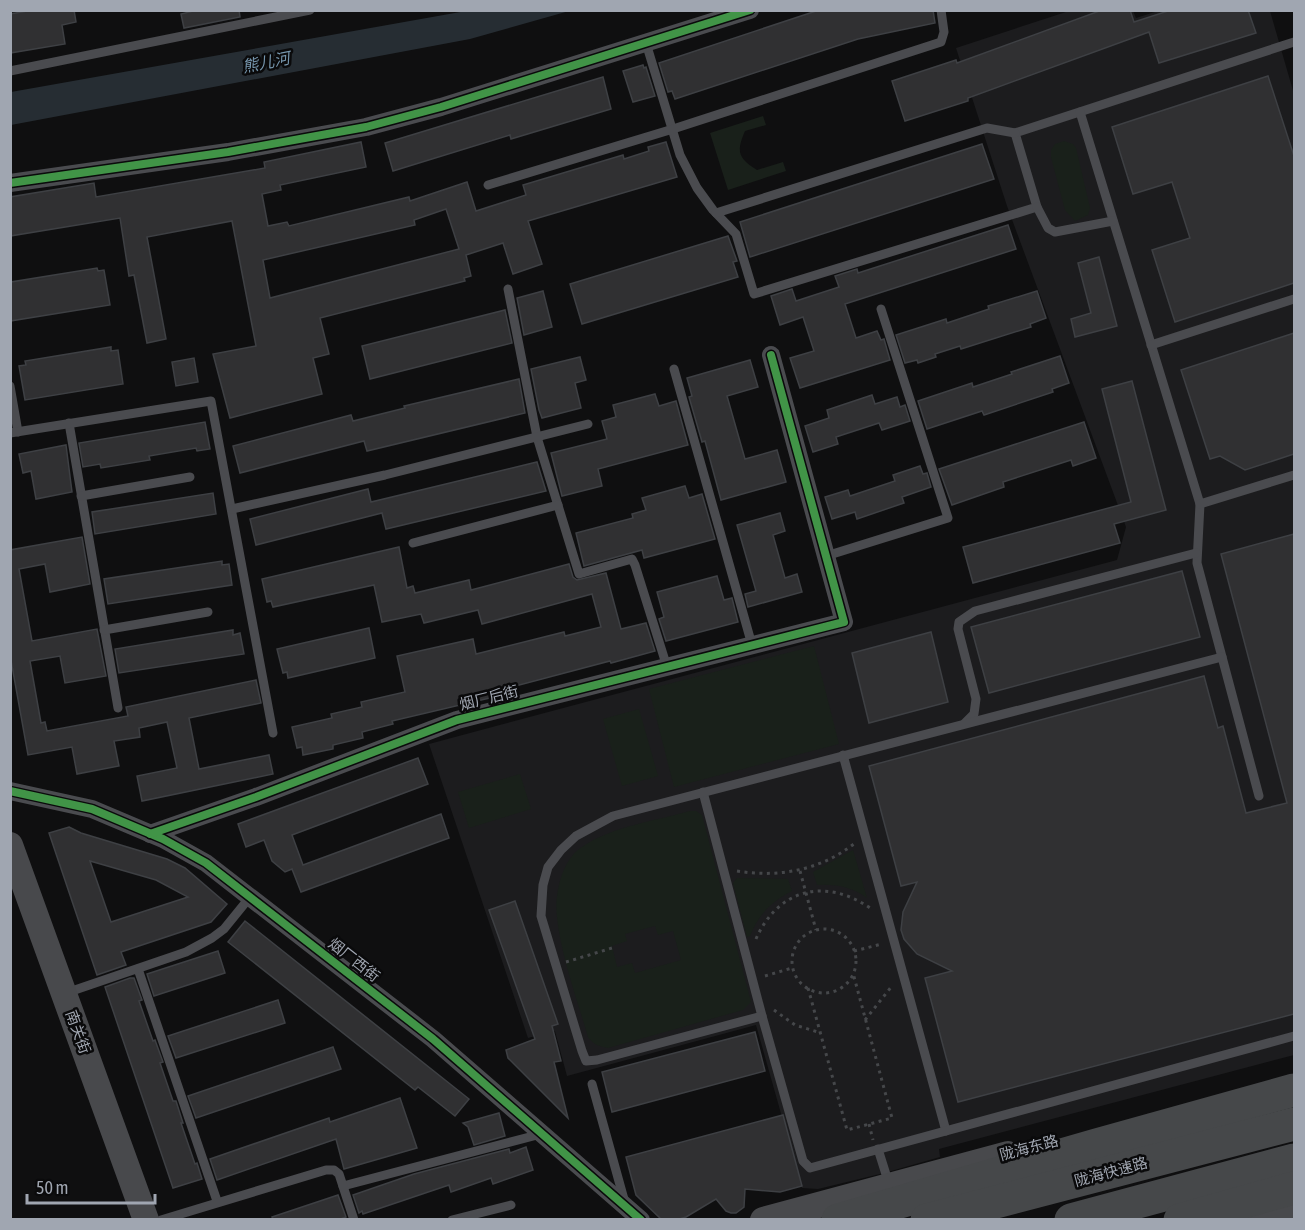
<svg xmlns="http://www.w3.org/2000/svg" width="1305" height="1230" viewBox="0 0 1305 1230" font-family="'Asap Condensed','Noto Sans SC',sans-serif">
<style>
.built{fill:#1c1c1e}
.green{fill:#19201a;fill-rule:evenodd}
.water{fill:#262d33}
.building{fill:#303032;stroke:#3e4044;stroke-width:1.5;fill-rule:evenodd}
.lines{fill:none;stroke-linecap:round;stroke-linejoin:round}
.path{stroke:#45474a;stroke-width:3;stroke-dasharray:3 4.5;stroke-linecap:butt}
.lane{stroke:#4a4b4f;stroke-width:9}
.street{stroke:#4a4b4f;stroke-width:18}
.secondary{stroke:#48494c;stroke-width:26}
.highway{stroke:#46484a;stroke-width:33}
.cycleway-casing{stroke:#0a0a0b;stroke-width:11}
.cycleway{stroke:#419447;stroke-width:8}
.labels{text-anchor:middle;stroke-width:5;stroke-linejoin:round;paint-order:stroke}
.street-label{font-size:15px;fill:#a0a6b1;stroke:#0a0a0b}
.water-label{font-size:16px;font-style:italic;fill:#7696ad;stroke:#0a0a0b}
</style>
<rect width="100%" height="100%" fill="#0f0f10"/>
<path class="built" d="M1069,11h64l3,7 22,-7h112l24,83v961l-355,94 1,8 -56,16 -66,16 -16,-1 -46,-163 -189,51 -12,-45 -27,7 -99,-294 688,-184 9,-33 -119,-321 -51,-158z"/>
<g class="green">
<path d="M763,116l3,9 -21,6c-9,21 -7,27 12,39l26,-8 3,9 -58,19 -18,-57z"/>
<path d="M1064,141l9,3 3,4 14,60 -2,7 -13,6 -10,-11 -14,-53v-7l4,-6z"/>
<path d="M814,646l25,98 -165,43 -25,-98z"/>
<path d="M639,709l19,67 -36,10 -19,-67z"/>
<path d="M520,774l11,35 -62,19 -11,-36z"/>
<path d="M690,811h6l6,4 49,187 -8,8 -135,38c-10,-2 -14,-3 -20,-11 -11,-38 -27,-81 -31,-120 -3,-22 5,-58 25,-70 31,-21 73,-26 108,-36zM655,926l3,9 15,-4 8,29 -46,13 -3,-10 -15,4 -5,-21 15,-5 -2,-7z"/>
<path d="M853,850l14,48c-15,-11 -31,-14 -50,-13l-4,-13z"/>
<path d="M737,878l51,1 4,12c-20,10 -34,24 -42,45l-3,1 -14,-54z"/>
</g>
<path class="water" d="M466,11h103l-99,28 -459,86v-33z"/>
<g class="building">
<path d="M33,10h41l2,12 -14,3 3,19 -55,9v-39z"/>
<path d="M197,10h42l1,7 -56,11 -3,-14z"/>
<path d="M819,10h114l2,13 -77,16 -183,60 -3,-8 -4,1 -9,-29z"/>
<path d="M1102,10h28l4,12 37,-12h77l8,23 -97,30 -10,-31 -181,66v3l-63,20 -13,-40 64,-21 1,3z"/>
<path d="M643,65l1,3 2,-1 9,29 -22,6 -10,-31z"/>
<path d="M1268,76l26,80v127l-119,39 -23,-72 38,-12 -18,-56 -39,12 -21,-67z"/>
<path d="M603,77l8,32 -100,30 -1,-4 -117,36 -8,-28z"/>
<path d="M361,142l5,25 -86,18 1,5 -19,4 6,32 19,-4 2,4 120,-29 1,4 57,-19 9,29 50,-16 -3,-10 100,-30 1,4 25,-8 -1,-4 18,-5 11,35 -149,44 14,43 -29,10 -10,-31 -37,12 5,21 -7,2 1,3 -145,37 9,36 -16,4 9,36 -92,24 -17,-64 43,-8 -24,-125 -85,16 19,102 -19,4 -13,-68 -5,1 -9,-58 -110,18v-39l84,-14 2,14 169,-29 -1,-6zM446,209l13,40 -189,49 -7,-38 152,-35 -1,-5z"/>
<path d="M982,144l12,35 -244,78 -10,-35z"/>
<path d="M1008,225l8,24 -171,55 11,34 21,-7 4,9 3,-1 6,21 -90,28 -10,-30 24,-7 -11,-34 -23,8 -9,-29 21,-7 4,12 43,-14 -4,-11 22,-7 1,4z"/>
<path d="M728,236l9,25 -4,1 5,15 -156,47 -12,-40z"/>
<path d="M1099,257l18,69 -42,11 -4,-18 20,-6 -13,-50z"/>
<path d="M97,268l1,3 6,-1 6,35 -100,16 1,-39z"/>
<path d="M543,291l9,36 -28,8 -7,-37z"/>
<path d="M1037,291l9,27 -16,6 1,3 -70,22 -1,-3 -25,8 1,3 -18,6 -1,-3 -12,3 -9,-28 50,-16 1,4 42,-14 -1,-3z"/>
<path d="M505,310l7,33 -142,36 -8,-33z"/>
<path d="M1294,333v121l-49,16 -25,-14 -10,3 -29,-89z"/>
<path d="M111,347v4l7,-1 5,34 -98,16 -6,-34 7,-1 -1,-4z"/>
<path d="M1060,356l9,27 -17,6 1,3 -69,23 -2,-4 -55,18 -9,-28 54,-18 1,4 39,-13 -1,-2z"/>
<path d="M580,357l6,23 -11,3 6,25 -39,10 -3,-8 -8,-41z"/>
<path d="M194,358l4,24 -22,4 -4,-24z"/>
<path d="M750,360l8,27 -31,9 18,63 32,-9 9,32 -65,18 -16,-59 -3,1 -13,-45 3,-1 -5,-18z"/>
<path d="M519,379l6,34 -158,38 -3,-10 -124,32 -7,-27 118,-31 2,6 52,-13 -1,-2z"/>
<path d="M1132,381l34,129 -52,14 6,19 -147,40 -10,-36 168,-45 -29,-113z"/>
<path d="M655,394l4,12 17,-5 12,44 -90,24 4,17 -40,10 -11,-43 56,-14 -5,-18 14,-4 -3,-12z"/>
<path d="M872,395l3,9 22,-7 3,10 5,-2 5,16 -28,9 -3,-7 -43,14 2,7 -25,8 -8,-26 24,-8 -2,-8z"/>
<path d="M205,422l5,27 -13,2 -1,-3 -47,8 1,4 -49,8 -1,-4 -17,3 -4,-24z"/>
<path d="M1084,422l12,36 -23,8 -2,-6 -68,22 1,5 -52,18 -13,-36z"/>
<path d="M66,445l6,47 -36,7 -5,-28 -8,2 -4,-19z"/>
<path d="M537,462l9,29 -160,38 -4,-16 -126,32 -6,-26 118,-30 3,13z"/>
<path d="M920,466l3,8 4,-1 4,14 -29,10 2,6 -47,16 -2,-7 -23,7 -7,-22 23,-7 2,6 45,-15 -2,-6z"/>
<path d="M685,486l4,12 13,-4 13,45 -71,19 -2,-8 -58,16 -8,-33 57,-15 -1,-4 14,-4 -4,-12z"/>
<path d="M213,493l3,21 -121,20 -3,-22z"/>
<path d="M780,513l5,18 -12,4 12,43 12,-4 5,18 -54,15 -3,-13 11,-3 -19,-66z"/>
<path d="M1294,534v480l-336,88 -33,-124 27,-7 -35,-17 -13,-15 -3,-9 2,-18 14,-30 -16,4 -32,-120 335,-90 14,52 5,-2 23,87 41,-10 -66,-249z"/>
<path d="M82,537l8,47 -40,8 -5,-28 -26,5 13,72 65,-12 9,47 -41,7 -5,-27 -30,5 11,62 4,-1 2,9 81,-15 -2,-9 130,-27 5,23 -72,15 10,51 70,-14 4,19 -131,27 -5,-25 40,-8 -10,-46 -28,6 1,9 -26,4 5,25 -42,8 -5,-27 -44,8 -18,-100v-105z"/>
<path d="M399,547l8,41 6,-2 2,7 54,-13 2,10 98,-26 4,13 4,3 29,-7 15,56 25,-6 9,28 -44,12 -1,-2 -121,32 1,5 -98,23 1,3 -31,8 1,6 -30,7v4l-30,6 -1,-8 -5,1 -5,-21 40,-9 -1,-4 31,-7 -1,-5 44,-10 -8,-36 76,-17 3,15 88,-22 1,4 36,-9 -9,-33 -110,30 -4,-14 -54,13 -3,-9 -39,8 -8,-37 -101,22 -2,-6 -4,1 -5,-23z"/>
<path d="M222,561v4l7,-1 3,21 -124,19 -4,-25z"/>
<path d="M1182,571l18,66 -211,56 -18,-66z"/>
<path d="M717,576l7,24 8,-2 6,24 -72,19 -7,-22 5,-2 -7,-25z"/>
<path d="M369,628l6,30 -87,20 -1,-6 -4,1 -6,-24z"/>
<path d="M233,630v5l7,-2 4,21 -125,19 -4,-24z"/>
<path d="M931,632l17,70 -79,21 -17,-70z"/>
<path d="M418,758l10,26 -136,51 11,30 138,-51 8,24 -148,54 -9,-23 -7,3 -13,-11 -8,-21 -18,7 -8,-23z"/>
<path d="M69,827l12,6 86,26 18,9 42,36 -16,18 -90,30 5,13 -29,10 -48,-142zM90,861l66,19 32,17 -77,25z"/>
<path d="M515,901l43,123 -6,2 9,35 -7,1 14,56 -60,-60 -2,-8 29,-11 -46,-129z"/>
<path d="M245,921l224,178 -14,17 -37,-29 -3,3 -187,-148z"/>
<path d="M218,951l7,22 -71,23 -7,-22z"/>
<path d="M130,978h4l8,22 -3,1 14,40 2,-1 8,22 -3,1 13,38h3l7,22h-2l14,41 2,-1 5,16 -29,9 -68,-201z"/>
<path d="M278,1000l7,23 -109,35 -8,-22z"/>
<path d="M755,1032l10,39 -153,41 -10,-40z"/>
<path d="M333,1047l8,22 -145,49 -8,-22z"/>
<path d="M400,1098l17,50 -73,21 -8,-30 -119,41 -7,-21 119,-41 1,4z"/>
<path d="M499,1113l6,23 -31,9 -6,-18 -5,-4z"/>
<path d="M783,1115l19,71 -22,6 -35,-3 -1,18 -8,6h-5l-5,-2 -10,-12 -30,18 -10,3h-14l-26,-25 -10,-38z"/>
<path d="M526,1147l7,23 -40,14 -2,-6 -40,14 -2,-7 -86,29 -1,-3 -3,2 -6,-18 61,-21 95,-25 1,4z"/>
<path d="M338,1195l8,22 -8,3h-65l-1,-3z"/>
</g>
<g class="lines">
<g class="path">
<path d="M737,871c42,7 84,-1 118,-28"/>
<path d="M800,871l16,59"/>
<circle cx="824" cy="961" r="32"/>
<path d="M756,939c22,-50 69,-62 114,-31"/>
<path d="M854,951l28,-7"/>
<path d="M566,962l46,-14"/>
<path d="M765,976l27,-8"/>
<path d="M808,988l39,142 45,-12 -39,-145"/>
<path d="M774,1010l21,15 26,8"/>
<path d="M865,1020l27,-34"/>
<path d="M869,1124l4,16"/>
</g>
<g class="lane">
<path d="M646,43l34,112 17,33 16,22 23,24 18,60 283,-87 -22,-74 279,-91"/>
<path d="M10,71l300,-61"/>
<path d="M1080,112l120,392 -3,59 62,233"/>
<path d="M488,185l185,-56 268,-87 3,-10 -3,-22"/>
<path d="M1037,207l11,21 7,4 58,-11"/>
<path d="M716,213l271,-85 28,5"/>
<path d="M508,289l29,148 42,137 53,-15 3,6 32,102"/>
<path d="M1151,345l143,-46"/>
<path d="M674,369l78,276"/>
<path d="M10,386l8,46"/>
<path d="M69,423l49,285"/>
<path d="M10,433l201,-32 62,332"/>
<path d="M81,496l109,-19"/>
<path d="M1200,504l94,-29"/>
<path d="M232,509l153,-34 203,-51"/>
<path d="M413,543l145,-38"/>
<path d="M826,556l122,-38 -67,-209"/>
<path d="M104,630l104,-18"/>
<path d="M965,723l9,-9 2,-15 -18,-70 1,-7 16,-11 221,-58"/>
<path d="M843,755l103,376"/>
<path d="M703,792l59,224 41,145 7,7 484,-132"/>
<path d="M138,969l79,232"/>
<path d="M66,993l120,-41 26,-14 12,-9 26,-32"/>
<path d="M762,1016l-165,44 -11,1 -4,-10 -41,-135 2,-31 5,-18 13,-17 15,-14 37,-20 609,-159"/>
<path d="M592,1084l33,119"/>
<path d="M878,1149l11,35"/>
<path d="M343,1186l198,-52"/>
<path d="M161,1220l165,-50h8l5,4 15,46"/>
<path d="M452,1220l59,-15"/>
</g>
<g class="street">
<path d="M10,183l218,-31 138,-25 75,-20 309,-97"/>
<path d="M10,791l82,18 71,30 43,24 227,176 208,181"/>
<path d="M150,834l106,-37 201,-77 387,-98 -73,-267"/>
</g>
<g class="secondary">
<path d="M10,845l136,375"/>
<path d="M763,1220l245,-66"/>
<path d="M1245,1220l49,-14"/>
</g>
<g class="highway">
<path d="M838,1220l258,-75 198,-55"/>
<path d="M927,1220l367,-96"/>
<path d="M1071,1220l223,-60"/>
<path d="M1180,1220l114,-32"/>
</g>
<g class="cycleway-casing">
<g id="cycleway">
<path d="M10,183l218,-31 138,-25 75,-20 309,-97"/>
<path d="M10,791l82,18 71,30 43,24 227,176 208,181"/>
<path d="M150,834l106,-37 201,-77 387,-98 -73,-267"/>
</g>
</g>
<use href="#cycleway" class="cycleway"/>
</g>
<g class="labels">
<g class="street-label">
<text transform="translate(489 698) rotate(-14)" y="5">烟厂后街</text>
<text transform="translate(354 960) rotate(38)" y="5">烟厂西街</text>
<text transform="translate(78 1032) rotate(70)" y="5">南关街</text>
<text transform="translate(1029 1148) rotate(-15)" y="5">陇海东路</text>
<text transform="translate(1111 1172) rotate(-15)" y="5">陇海快速路</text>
</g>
<g class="water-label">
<text transform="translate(266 62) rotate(-11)" y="6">熊儿河</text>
</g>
</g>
<rect width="1305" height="1230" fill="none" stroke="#a0a6b1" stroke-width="24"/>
<path d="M27 1194v9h128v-9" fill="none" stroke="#a0a6b1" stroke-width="3"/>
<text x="36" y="1194" font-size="18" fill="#a0a6b1" stroke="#0a0a0b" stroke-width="4.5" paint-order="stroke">50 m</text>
</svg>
